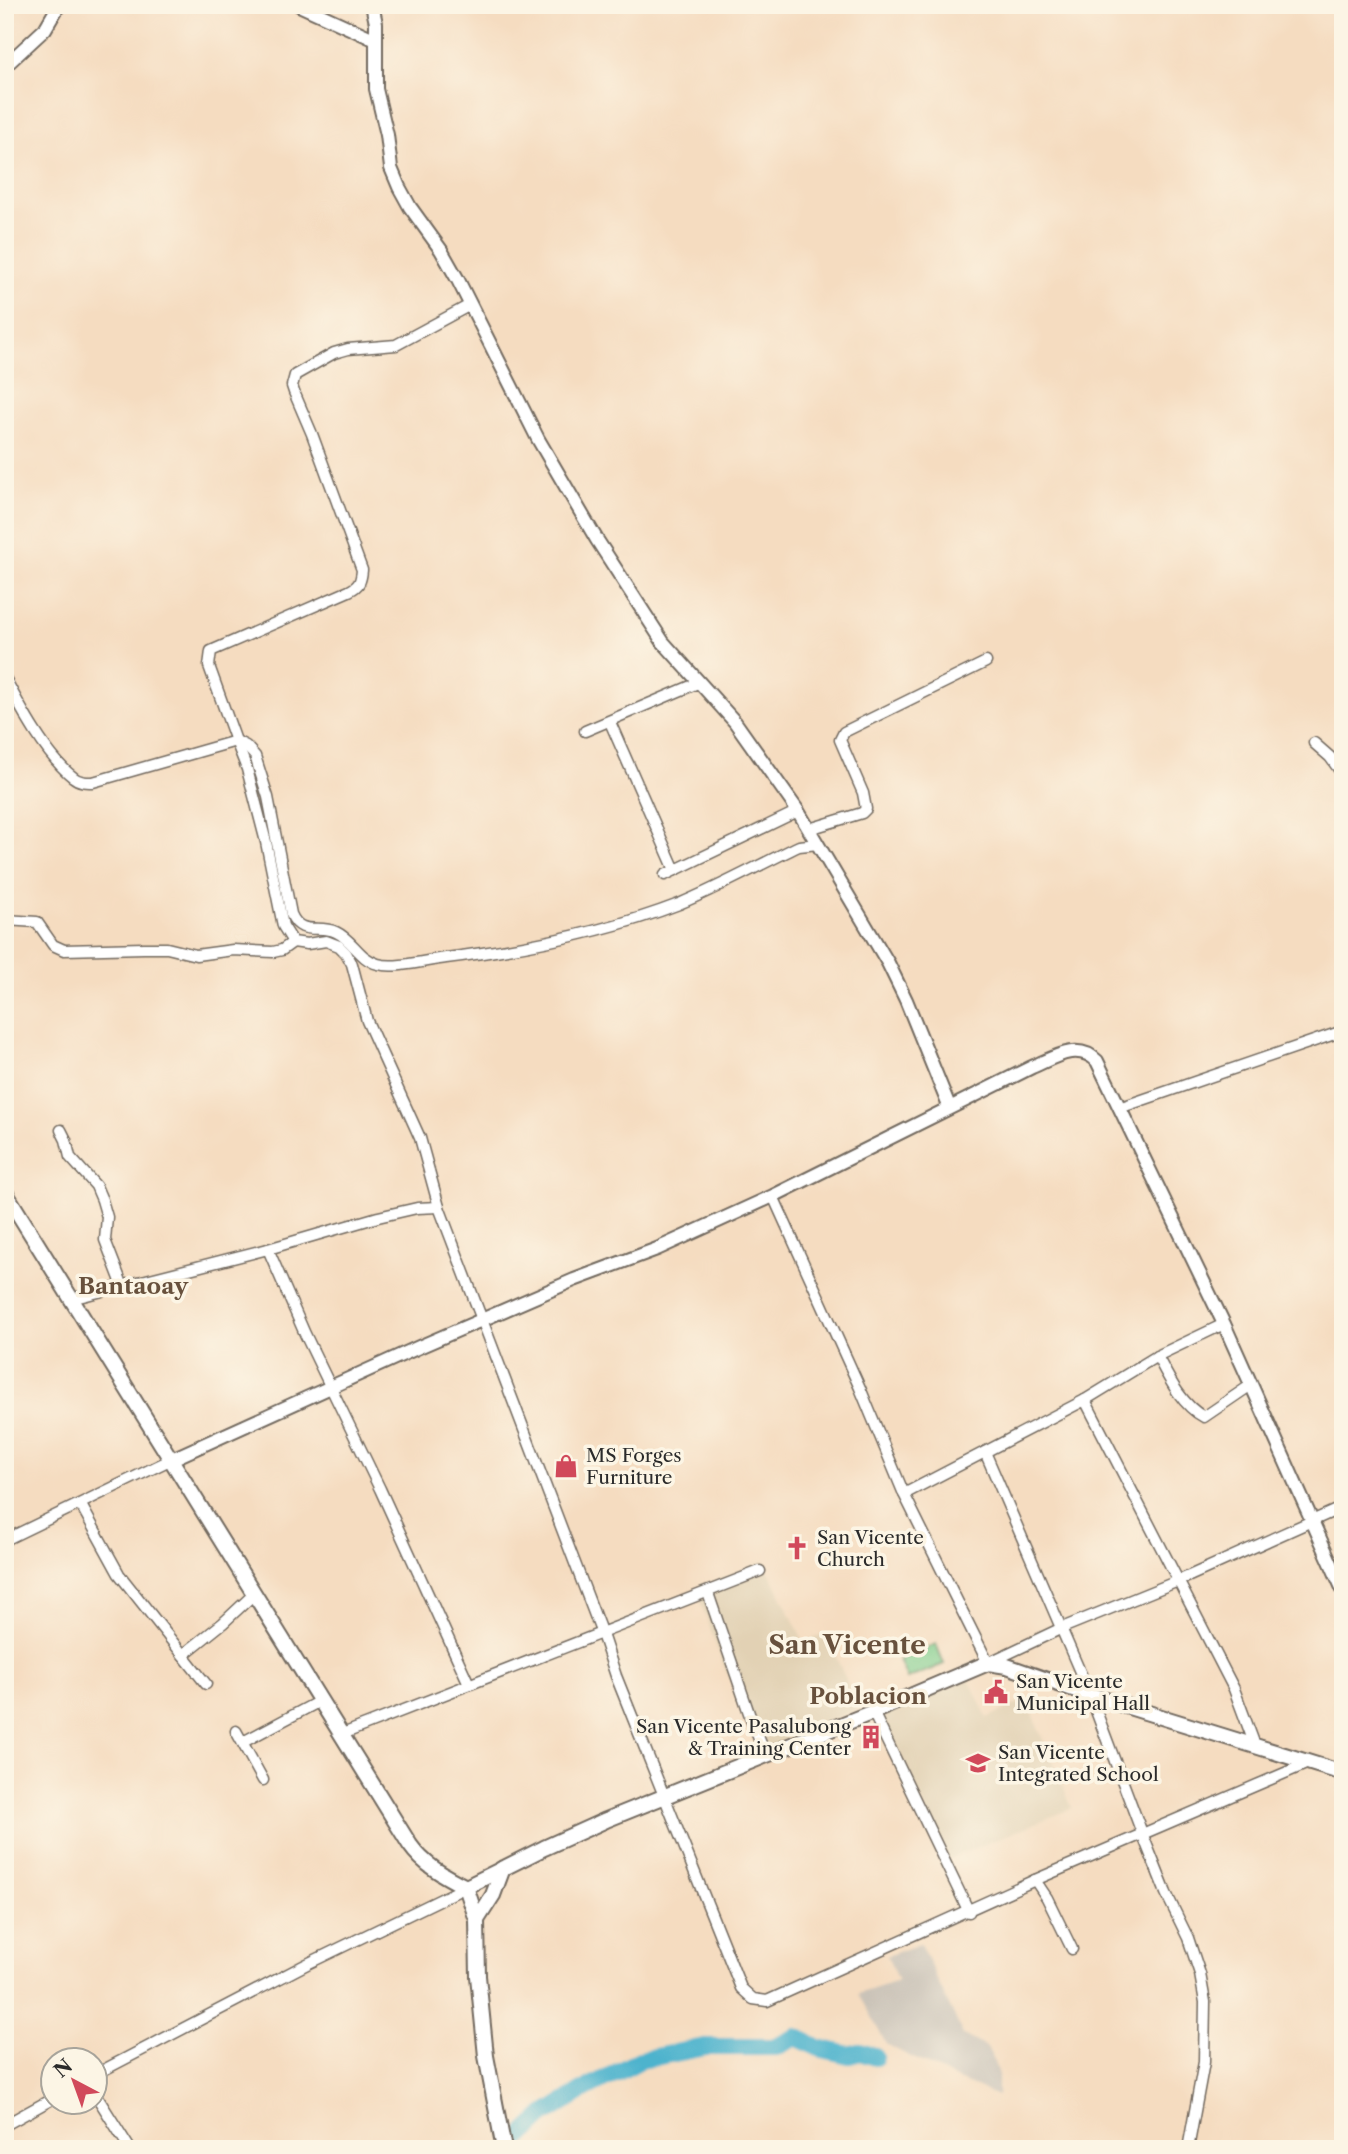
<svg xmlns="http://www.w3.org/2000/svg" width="1348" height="2154" viewBox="0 0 1348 2154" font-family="'Libre Caslon Text',serif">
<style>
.built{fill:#e2d1b4}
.industrial{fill:#cac3b8}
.green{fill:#7ecc8b;stroke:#547c5b;stroke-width:2}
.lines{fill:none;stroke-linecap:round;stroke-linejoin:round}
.river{stroke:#4eb3cd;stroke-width:18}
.minor-casing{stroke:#72695f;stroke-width:13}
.tertiary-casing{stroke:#72695f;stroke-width:16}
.secondary-casing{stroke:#72695f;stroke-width:18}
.minor{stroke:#fff;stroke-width:10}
.tertiary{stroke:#fff;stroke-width:12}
.secondary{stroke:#fff;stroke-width:14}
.labels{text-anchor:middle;stroke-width:7;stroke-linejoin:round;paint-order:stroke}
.poi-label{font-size:19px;fill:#2b2b2b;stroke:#fcf5e5;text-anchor:start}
.quarter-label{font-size:23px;font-weight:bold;fill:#68513d;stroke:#fcf5e5}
.district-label{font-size:26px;font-weight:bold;fill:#68513d;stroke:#fcf5e5}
</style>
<rect width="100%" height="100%" fill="#fcf5e5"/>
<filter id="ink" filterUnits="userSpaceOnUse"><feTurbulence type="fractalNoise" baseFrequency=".0143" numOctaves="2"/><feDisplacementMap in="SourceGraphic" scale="14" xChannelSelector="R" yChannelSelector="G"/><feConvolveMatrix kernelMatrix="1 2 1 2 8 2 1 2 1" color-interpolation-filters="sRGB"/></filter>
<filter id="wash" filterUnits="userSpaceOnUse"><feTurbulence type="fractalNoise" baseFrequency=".00686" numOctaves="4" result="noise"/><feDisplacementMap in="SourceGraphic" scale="28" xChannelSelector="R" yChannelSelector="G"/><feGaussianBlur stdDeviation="1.57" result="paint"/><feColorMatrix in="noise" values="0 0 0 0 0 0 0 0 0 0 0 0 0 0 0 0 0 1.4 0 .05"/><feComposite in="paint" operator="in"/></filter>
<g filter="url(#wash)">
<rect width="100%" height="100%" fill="#f5dcc0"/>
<g class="built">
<path d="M764,1561l40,81 21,-9 34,75 -100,43 -38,-92 -25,-70z"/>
<path d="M969,1679l18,39 39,-18 46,108 -123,51 -68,-145z"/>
</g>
<path class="industrial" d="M920,1944l43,91 23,12 6,9 6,19v21l-40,-16 -71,-35 -29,-51 40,-13 -11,-25z"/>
<path class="green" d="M936,1644l8,20 -37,15 -8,-19z"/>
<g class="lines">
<path class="river" d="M514,2144l30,-29 38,-24 58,-31 65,-13h71l20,-10 23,11 30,7 11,-3 15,5"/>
</g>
</g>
<g filter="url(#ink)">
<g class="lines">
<g class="minor-casing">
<g id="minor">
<path d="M5,678c16,31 41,78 68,99 6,5 12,5 20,5l143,-41 -27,-75 2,-15 138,-60c10,-5 12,-9 13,-21l-50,-136 -18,-42 -2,-6 3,-11 39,-22 14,-4 48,-4 74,-40"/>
<path d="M610,722l65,148"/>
<path d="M585,731l113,-48"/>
<path d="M236,741l11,28 19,73 17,84 10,16 14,2 19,-3 13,5 7,7 6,11 15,57 53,117 19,69 163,427 14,42 125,312 12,11 14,2 268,-121 271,-116"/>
<path d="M236,741l10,5 9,10 13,41 23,117c10,23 27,10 45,18 17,8 23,27 42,32 17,5 50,-4 68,-6 79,-10 158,-25 233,-54 41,-17 80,-39 120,-58l19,-2"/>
<path d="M1314,743l16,14 13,18"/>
<path d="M809,829l53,-16 4,-4 -3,-16 -23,-53 4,-8 142,-70"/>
<path d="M665,875l133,-64"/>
<path d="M5,920l32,2 16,23 11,5 80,-2h23l29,7 37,-5 40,2 9,-2 11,-8"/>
<path d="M1119,1108l224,-77"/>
<path d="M61,1130l5,10 4,17 26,29 6,14 5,17 -2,23 17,44"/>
<path d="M773,1196l87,192 44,106 84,169 74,-35 116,-47 165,-74"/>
<path d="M268,1249l37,85 75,155 89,195"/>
<path d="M71,1299l197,-50 110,-32 39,-9 22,-1"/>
<path d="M1157,1356c11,21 25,50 47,61l47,-32"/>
<path d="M1085,1400l149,289 22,59"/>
<path d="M985,1452l105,243 52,138 24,60 22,45 12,36 5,28 -1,60 -16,87"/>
<path d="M904,1494l181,-94 72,-44 67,-32"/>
<path d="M81,1505l38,69 87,110"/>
<path d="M5,1540l167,-81"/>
<path d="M708,1593l43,126 15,37"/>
<path d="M183,1655l40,-32 31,-29"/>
<path d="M873,1712l96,200"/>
<path d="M236,1731l27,49"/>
<path d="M340,1735l420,-164"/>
<path d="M243,1742l77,-41"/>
<path d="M1035,1880l12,18 25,51"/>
<path d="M94,2075l213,-111 159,-77"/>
<path d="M94,2092l36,57"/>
<path d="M5,2125l47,-26"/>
</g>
</g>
<g class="tertiary-casing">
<g id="tertiary">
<path d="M299,5l77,35"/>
<path d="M372,5l4,18v66l11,46 4,33 8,19 11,20 31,43 17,30 80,159 59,101 66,102 72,80 63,89 90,152 18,37 43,106"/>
<path d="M5,66l40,-37 14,-24"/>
<path d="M172,1459l247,-112 155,-67 83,-31 116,-53 259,-129c21,-9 46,-26 65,-6l127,263 119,266"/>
</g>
</g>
<g class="secondary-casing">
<g id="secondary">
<path d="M5,1192l405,653c14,20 34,31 56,42l11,33 1,56 8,80 18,93"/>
<path d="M466,1887l78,-39 62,-28 262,-106 120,-51 19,3 83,29 253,78"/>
<path d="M477,1920l16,-25 10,-27"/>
</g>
</g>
<use href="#minor" class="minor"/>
<use href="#tertiary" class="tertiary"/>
<use href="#secondary" class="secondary"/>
</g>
</g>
<defs>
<g id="shop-bare" transform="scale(1.89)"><path d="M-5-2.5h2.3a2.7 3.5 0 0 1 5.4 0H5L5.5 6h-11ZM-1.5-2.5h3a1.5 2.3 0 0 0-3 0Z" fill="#d1495b" stroke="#fcf5e5" stroke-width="2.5" paint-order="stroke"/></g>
<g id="church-bare" transform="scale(1.89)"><path d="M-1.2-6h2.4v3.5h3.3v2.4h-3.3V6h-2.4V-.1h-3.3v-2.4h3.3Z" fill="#d1495b" stroke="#fcf5e5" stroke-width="2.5" paint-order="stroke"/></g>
<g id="civic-bare" transform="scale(1.89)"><path d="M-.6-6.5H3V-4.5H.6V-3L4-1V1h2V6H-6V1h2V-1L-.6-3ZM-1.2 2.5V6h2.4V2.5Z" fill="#d1495b" stroke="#fcf5e5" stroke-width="2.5" paint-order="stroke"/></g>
<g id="building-bare" transform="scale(1.89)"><path d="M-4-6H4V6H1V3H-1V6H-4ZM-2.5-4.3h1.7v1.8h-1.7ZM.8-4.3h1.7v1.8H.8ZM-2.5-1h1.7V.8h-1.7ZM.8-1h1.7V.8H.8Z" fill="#d1495b" stroke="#fcf5e5" stroke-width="2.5" paint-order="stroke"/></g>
<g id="school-bare" transform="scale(1.89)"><path d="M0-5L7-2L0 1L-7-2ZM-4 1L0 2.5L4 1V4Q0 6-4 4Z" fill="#d1495b" stroke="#fcf5e5" stroke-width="2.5" paint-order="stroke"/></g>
</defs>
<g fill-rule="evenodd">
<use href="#shop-bare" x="566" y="1466"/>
<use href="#church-bare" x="797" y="1548"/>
<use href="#civic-bare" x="996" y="1692"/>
<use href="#building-bare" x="871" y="1737"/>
<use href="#school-bare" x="978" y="1763"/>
</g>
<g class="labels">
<g class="poi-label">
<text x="586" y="1462">MS Forges<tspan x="586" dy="22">Furniture</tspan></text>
<text x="817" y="1544">San Vicente<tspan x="817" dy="22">Church</tspan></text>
<text x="1016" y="1688">San Vicente<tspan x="1016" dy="22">Municipal Hall</tspan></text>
<text x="851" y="1733" text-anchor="end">San Vicente Pasalubong<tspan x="851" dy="22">&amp; Training Center</tspan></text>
<text x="998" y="1759">San Vicente<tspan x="998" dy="22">Integrated School</tspan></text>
</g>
<g class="quarter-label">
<text x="133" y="1294">Bantaoay</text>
<text x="868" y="1704">Poblacion</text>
</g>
<g class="district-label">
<text x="847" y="1654">San Vicente</text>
</g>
</g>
<rect width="1348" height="2154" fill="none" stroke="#fcf5e5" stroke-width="28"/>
<g transform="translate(74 2081) rotate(319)"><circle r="33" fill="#fcf5e5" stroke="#a8a49b" stroke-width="2"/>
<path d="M0-5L12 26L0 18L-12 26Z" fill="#d1495b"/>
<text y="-10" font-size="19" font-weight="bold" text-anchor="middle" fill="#2b2b2b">N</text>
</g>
</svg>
